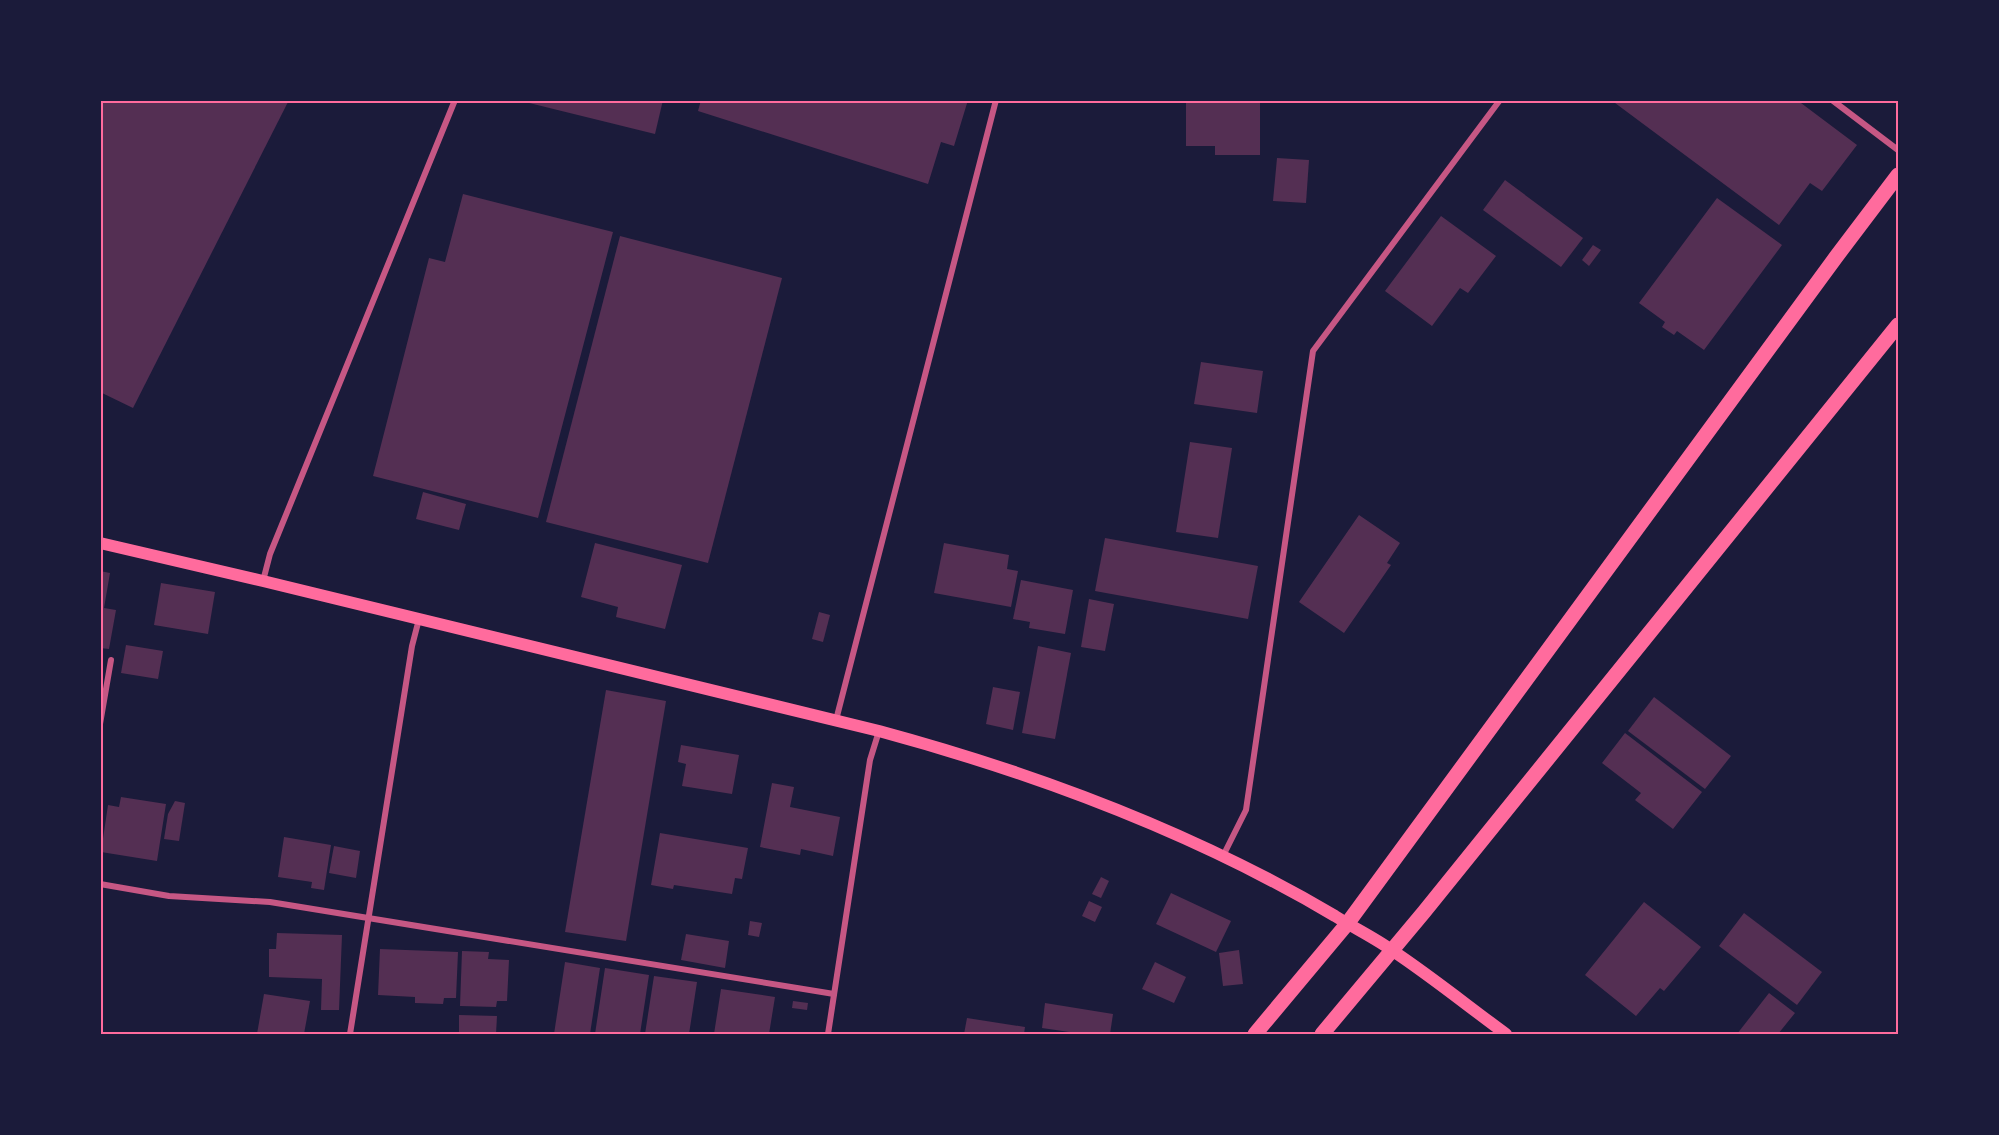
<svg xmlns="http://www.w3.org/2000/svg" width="1999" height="1135" viewBox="0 0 1999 1135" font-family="'Noto Sans',sans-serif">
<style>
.building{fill:#542f53}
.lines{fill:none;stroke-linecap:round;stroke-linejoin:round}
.minor{stroke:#c65784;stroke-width:6}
.secondary{stroke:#ff6b9d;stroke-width:12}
.primary{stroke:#ff6b9d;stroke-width:15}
.neatline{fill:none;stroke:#ff6b9d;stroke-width:2}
</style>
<rect width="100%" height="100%" fill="#1b1b3a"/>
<g class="building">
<path d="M100,100h189l-156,308 -33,-16z"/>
<path d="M517,100h146l-8,34z"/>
<path d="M701,100h267l-14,46 -13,-4 -13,42 -230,-73z"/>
<path d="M1186,100h74v55h-45v-9h-29z"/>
<path d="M1611,100h186l60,45 -35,46 -12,-8 -31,42z"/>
<path d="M1277,158l32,2 -3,43 -33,-2z"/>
<path d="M1505,180l78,58 -22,29 -78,-57z"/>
<path d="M463,194l150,38 -75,286 -165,-42 56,-218 16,4z"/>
<path d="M1717,198l65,47 -78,105 -27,-19 -3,4 -12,-8 3,-5 -26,-19z"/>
<path d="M1441,216l55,40 -28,37 -8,-5 -28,38 -47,-35z"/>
<path d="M620,236l162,42 -74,285 -162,-41z"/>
<path d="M1593,245l8,5 -12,16 -7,-6z"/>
<path d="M1201,362l62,9 -6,42 -63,-9z"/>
<path d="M1190,442l42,6 -14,90 -42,-6z"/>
<path d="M423,492l43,12 -7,26 -43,-11z"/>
<path d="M1359,515l41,28 -13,20 4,2 -47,68 -45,-31z"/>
<path d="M1105,538l153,28 -10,53 -153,-28z"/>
<path d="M595,543l87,22 -17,64 -49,-12 2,-10 -37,-10z"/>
<path d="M944,543l65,12 -2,14 11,2 -7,36 -77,-14z"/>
<path d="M100,571l10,2 -6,35 12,2 -7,39 -9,-1z"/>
<path d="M1021,580l52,10 -8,44 -36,-6 1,-6 -17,-3z"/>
<path d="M161,583l54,9 -7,42 -54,-9z"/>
<path d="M1089,599l25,5 -9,47 -24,-4z"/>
<path d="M819,612l11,3 -7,27 -11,-3z"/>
<path d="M126,645l37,6 -5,28 -37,-6z"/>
<path d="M1038,646l33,7 -16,86 -33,-6z"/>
<path d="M993,687l27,5 -7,38 -27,-6z"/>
<path d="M606,690l60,11 -40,240 -61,-9z"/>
<path d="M1654,697l77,59 -26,33 -77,-58z"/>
<path d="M1625,733l77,59 -29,37 -38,-29 6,-7 -39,-30z"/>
<path d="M681,745l58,10 -7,39 -50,-8 4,-22 -8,-2z"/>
<path d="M772,783l22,4 -4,20 50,10 -7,39 -32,-7 -1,6 -40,-8z"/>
<path d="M121,797l45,7 -9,57 -56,-9 7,-47 11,2z"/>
<path d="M175,801l10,2 -6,38 -15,-2 4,-25z"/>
<path d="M660,833l88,15 -6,31 -7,-1 -3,16 -58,-9 -1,4 -22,-4z"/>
<path d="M284,837l47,8 -7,45 -13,-2 1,-6 -34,-5z"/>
<path d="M334,846l26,5 -4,27 -27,-5z"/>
<path d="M1101,877l8,4 -8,17 -9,-4z"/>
<path d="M1171,893l60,28 -15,31 -60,-28z"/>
<path d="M1089,901l13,6 -7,15 -13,-6z"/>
<path d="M1644,902l57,45 -37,44 -4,-3 -24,28 -51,-41z"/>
<path d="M1744,913l78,59 -25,33 -78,-59z"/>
<path d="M750,921l12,2 -3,14 -11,-2z"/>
<path d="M277,933l65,2 -3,75h-18l1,-31 -53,-2v-28h7z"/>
<path d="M686,934l43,7 -4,27 -44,-8z"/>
<path d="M380,949l78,3 -2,46h-12l-1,6 -28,-1v-6l-37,-2z"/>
<path d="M1239,950l4,34 -20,2 -4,-33z"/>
<path d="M462,951l27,1 -1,7 21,1 -2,41h-10l-1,6 -36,-1z"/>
<path d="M565,962l35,6 -10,66h-36z"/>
<path d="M1155,962l31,15 -12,26 -32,-14z"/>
<path d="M605,968l44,7 -9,59h-45z"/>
<path d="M654,976l43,6 -8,52h-44z"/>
<path d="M721,989l54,8 -6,37h-55z"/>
<path d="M1769,993l26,20 -17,21h-41z"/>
<path d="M264,994l46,7 -6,33h-47z"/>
<path d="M793,1001l15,2 -1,7 -15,-2z"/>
<path d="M1045,1003l68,11 -3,20h-27l-41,-6z"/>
<path d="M459,1015l38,1 -1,18h-37z"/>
<path d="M967,1018l58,9 -1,7h-60z"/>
</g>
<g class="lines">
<g class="minor">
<path d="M1832,100l66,50"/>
<path d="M263,581l7,-27 185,-454"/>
<path d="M836,720l160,-620"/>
<path d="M100,724l11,-64"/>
<path d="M1223,856l23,-46 67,-459 187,-251"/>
<path d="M100,884l69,12 101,6 564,92"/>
<path d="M350,1034l62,-388 7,-27"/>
<path d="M828,1034l42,-274 9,-29"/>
</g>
<path class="secondary" d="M100,543l163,38 616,150c159,43 314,101 456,185 19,12 40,22 58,35 39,26 76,56 113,83"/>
<g class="primary">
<path d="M1255,1034l92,-110 489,-667 62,-82"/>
<path d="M1322,1034l102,-122 474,-587"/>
</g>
</g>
<rect width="1999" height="1135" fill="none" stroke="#1b1b3a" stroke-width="204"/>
<rect x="102" y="102" width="1795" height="931" class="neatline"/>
</svg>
